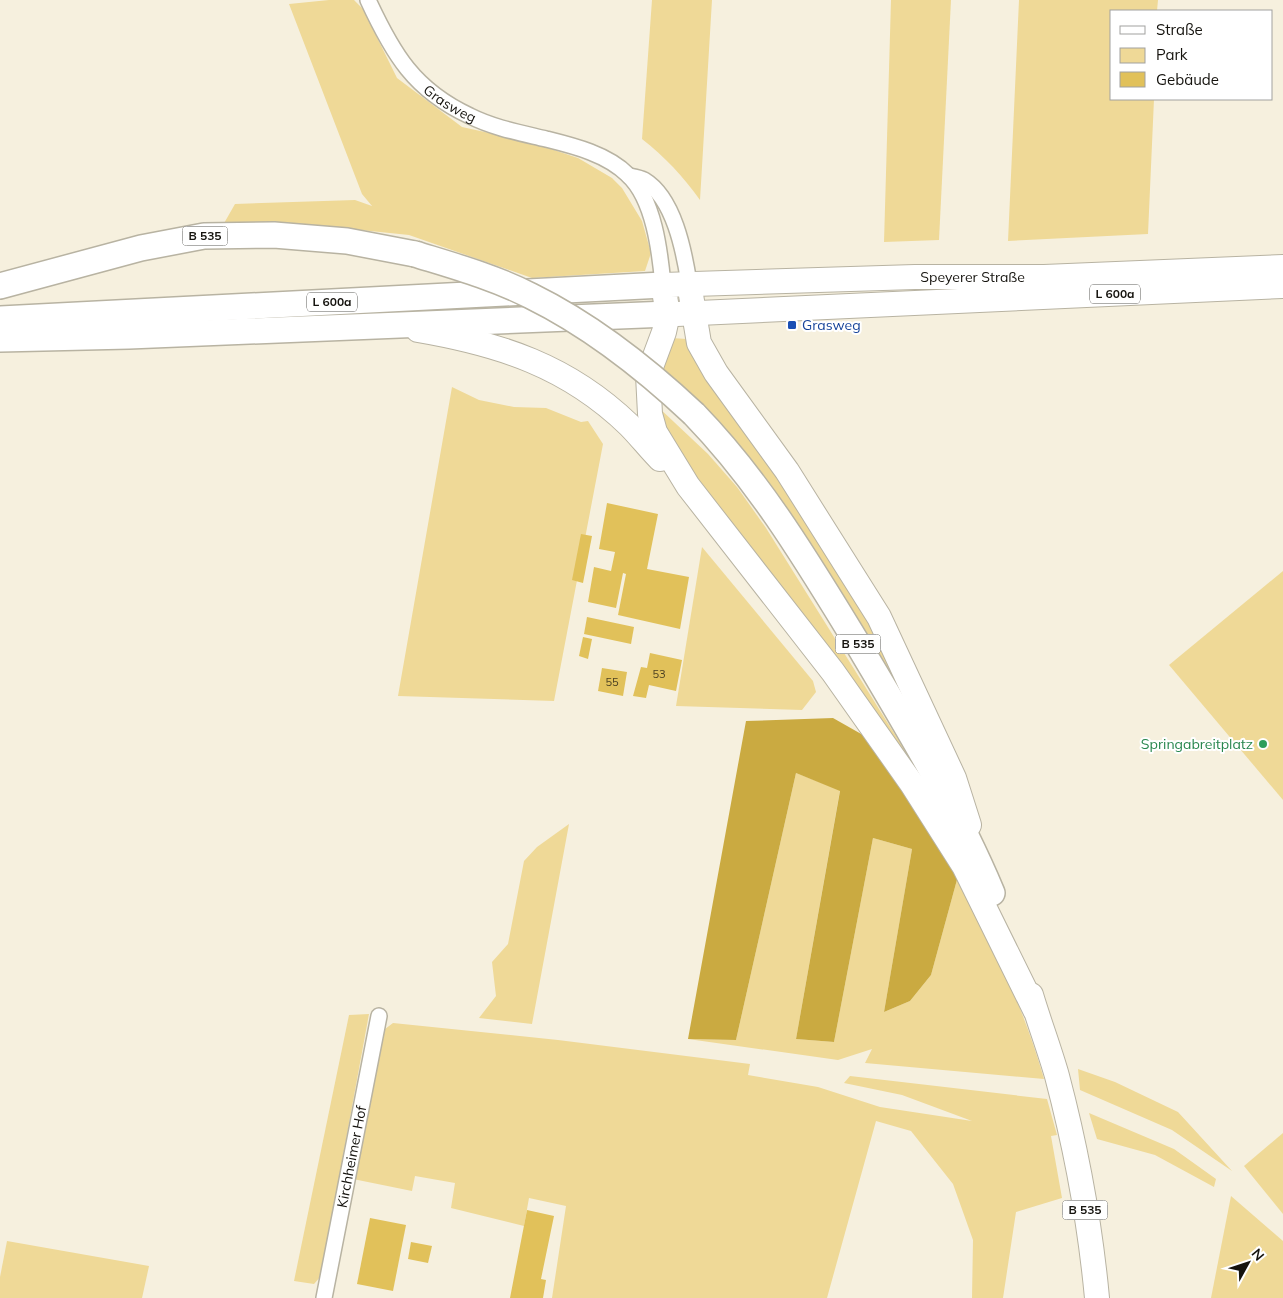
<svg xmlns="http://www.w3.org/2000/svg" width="1283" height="1298" viewBox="0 0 1283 1298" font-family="Mulish,sans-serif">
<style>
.green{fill:#efd997}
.forest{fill:#caaa41}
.building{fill:#e1c15a}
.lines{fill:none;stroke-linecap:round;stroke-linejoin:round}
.minor-casing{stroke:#b8b3a2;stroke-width:18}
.primary-casing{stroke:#b8b3a2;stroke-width:26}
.trunk-casing{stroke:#b8b3a2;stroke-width:28}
.minor{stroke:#fff;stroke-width:15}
.primary{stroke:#fff;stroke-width:24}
.trunk{stroke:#fff;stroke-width:25}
.trunk-bridge-casing{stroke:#b8b3a2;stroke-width:28;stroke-linecap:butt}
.trunk-bridge{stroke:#fff;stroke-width:25}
.transit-dot{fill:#1a4fb4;stroke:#fff;stroke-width:2}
.leisure-dot{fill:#2e9e5b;stroke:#fff;stroke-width:2}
.labels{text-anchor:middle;stroke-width:4;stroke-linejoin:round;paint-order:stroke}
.number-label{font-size:11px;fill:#483e21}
.shield{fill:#fff;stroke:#5b5a56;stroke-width:1}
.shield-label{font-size:12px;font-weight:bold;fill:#15130e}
.street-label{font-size:14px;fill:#15130e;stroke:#fff}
.transit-label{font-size:14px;fill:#164399;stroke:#fff;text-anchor:start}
.leisure-label{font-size:14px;fill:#27864d;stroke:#fff;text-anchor:end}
</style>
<rect width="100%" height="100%" fill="#f6f0de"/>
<g class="green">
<path d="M329,0h25l9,9 34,69 65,49 68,15 48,16 34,20 10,10 20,33 9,32 -6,18 -113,7 -123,-43 -106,-11 -80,1 12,-21 120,-4 17,6 -10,-12 -73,-190z"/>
<path d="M652,0h60l-12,200c-17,-24 -35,-43 -58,-61z"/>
<path d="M891,0h60l-12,240 -55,2z"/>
<path d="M1019,0h139l-1,11h-45v88h42l-6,135 -140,7z"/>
<path d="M671,338l16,1 53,78 139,221 55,114c-36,-59 -72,-117 -108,-175 -47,-77 -94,-155 -167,-210z"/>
<path d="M452,387l27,13 35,7 32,1 35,14 7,-1 15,23 -49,257 -156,-5z"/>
<path d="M657,406l51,48 29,33 29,41 148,237 -2,3 -237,-316z"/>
<path d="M702,547l111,134 3,11 -14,18 -126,-4z"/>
<path d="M1283,571v229l-114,-135z"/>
<path d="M796,773l44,17 -44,249 38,3 39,-204 39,11 -28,163 26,-11 21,-26 27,-99c34,66 66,132 86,203l-179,-16 7,-14 -34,11 -150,-21 48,1z"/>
<path d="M569,824l-37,200 -53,-6 17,-22 -4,-34 16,-18 16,-83 13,-14z"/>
<path d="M369,1014l-48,262 -7,8 -20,-3 55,-266z"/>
<path d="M393,1023l165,17 192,24 -2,11 70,12 62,20 92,14 -70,-26 -58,-12 6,-7 197,23 10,36 -6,1 11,62 -46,14 -13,86h-31l1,-58 -20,-56 -42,-53 -35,-10 -49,177h-275l14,-92 -37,-8 -5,28 -73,-18 4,-25 -40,-7 -3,15 -59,-12 28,-147z"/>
<path d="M1078,1069l37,13 63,30 54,59 -60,-41 -92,-40z"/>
<path d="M1089,1113l85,36 42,30 -2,8 -59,-32 -58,-16z"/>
<path d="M1283,1133v81l-39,-48z"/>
<path d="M1231,1196l52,45v57h-72z"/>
<path d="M7,1241l142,25 -7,32h-142v-21z"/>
</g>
<path class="forest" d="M833,718l37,21 88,137 -27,99 -21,26 -26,11 28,-163 -39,-11 -39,204 -38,-3 44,-248 -44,-18 -60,267 -48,-1 58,-318z"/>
<g class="building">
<path d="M607,503l51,11 -11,55 42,8 -9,52 -62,-14 8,-41 -3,-1 -7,35 -28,-6 6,-35 17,4 4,-19 -16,-3z"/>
<path d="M581,534l11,2 -9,47 -11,-3z"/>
<path d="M587,617l47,10 -3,17 -47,-10z"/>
<path d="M583,637l9,2 -4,20 -9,-3z"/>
<path d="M650,653l32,7 -6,31 -27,-6 -3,13 -13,-2 8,-29 6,1z"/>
<path d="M602,668l25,4 -4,24 -25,-5z"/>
<path d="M527,1210l27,6 -13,63 5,1 -3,18h-33z"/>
<path d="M370,1218l36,7 -13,66 -36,-7z"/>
<path d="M411,1242l21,4 -4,17 -20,-4z"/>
</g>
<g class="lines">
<g class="minor-casing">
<g id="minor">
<path id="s1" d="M368,0c25,54 46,90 102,116 24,12 51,17 76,23 28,7 61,15 82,36 26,24 32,77 35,110"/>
<path d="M629,176c5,1 11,2 15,4 30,18 40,71 45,103"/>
<path id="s2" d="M324,1298l55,-282"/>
</g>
</g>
<g class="primary-casing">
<g id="primary">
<path d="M689,283l10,60 17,30 71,98 92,146 75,161 15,47"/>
<path d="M677,314l606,-28"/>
<path d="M418,330c82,14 150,36 211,95 11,11 20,23 31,34"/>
<path d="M1031,995c8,27 18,53 26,81 19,72 33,147 40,222"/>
<path id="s3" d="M1035,1010l-71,-144 -52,-82 -79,-112 -145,-186 -33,-54 -5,-18 -2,-39 16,-43 4,-18 -5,-29 252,-8h129l239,-10"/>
</g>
</g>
<g class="trunk-casing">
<g id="trunk">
<path d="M0,286l141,-38 63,-12 70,-1 73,6 68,13"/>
<path d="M0,319l663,-34"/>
<path d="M0,339l129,-3 539,-22"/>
<path d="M694,414c66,68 113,147 162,227 49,82 99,164 136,252"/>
</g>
</g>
<use href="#minor" class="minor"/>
<use href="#primary" class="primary"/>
<use href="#trunk" class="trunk"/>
<g class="trunk-bridge-casing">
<path id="trunk-bridge" d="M415,254c39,12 79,23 116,42 61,30 113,71 163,118"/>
</g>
<use href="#trunk-bridge" class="trunk-bridge"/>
</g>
<rect class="transit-dot" x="787" y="320" width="10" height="10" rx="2.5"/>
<circle class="leisure-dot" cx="1263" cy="744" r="5"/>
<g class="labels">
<g class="number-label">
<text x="659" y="678">53</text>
<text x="612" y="686">55</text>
</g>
<g class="shield">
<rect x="182.5" y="226.5" width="45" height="19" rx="4"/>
<rect x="1090" y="284.5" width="50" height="19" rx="4"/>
<rect x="307" y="292.5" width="50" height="19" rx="4"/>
<rect x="835.5" y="634.5" width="45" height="19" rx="4"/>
<rect x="1062.5" y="1200.5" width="45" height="19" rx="4"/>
</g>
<g class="shield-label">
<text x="205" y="240">B 535</text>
<text x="1115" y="298">L 600a</text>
<text x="332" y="306">L 600a</text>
<text x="858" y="648">B 535</text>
<text x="1085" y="1214">B 535</text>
</g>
<g class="street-label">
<text dy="5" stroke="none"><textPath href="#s1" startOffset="135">Grasweg</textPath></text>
<text dy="5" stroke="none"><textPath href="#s3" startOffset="1155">Speyerer Straße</textPath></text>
<text dy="5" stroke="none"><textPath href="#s2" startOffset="144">Kirchheimer Hof</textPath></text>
</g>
<g class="transit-label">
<text x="802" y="330">Grasweg</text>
</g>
<g class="leisure-label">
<text x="1253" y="749">Springabreitplatz</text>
</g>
</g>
<rect x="1110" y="10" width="162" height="90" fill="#ffffff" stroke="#a1a19f"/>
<rect x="1120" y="26" width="25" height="8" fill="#ffffff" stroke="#a1a19f"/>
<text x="1156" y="35" font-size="15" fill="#15130e">Straße</text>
<rect x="1120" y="48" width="25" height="15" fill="#efd997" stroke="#a1a19f"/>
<text x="1156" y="60" font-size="15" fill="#15130e">Park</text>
<rect x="1120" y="72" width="25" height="15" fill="#e1c15a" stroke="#a1a19f"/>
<text x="1156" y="85" font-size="15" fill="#15130e">Gebäude</text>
<g transform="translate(1248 1263) rotate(50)" stroke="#ffffff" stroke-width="4" paint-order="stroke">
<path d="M0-4L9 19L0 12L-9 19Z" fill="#15130e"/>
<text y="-8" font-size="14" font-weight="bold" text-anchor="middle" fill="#15130e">N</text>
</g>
</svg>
